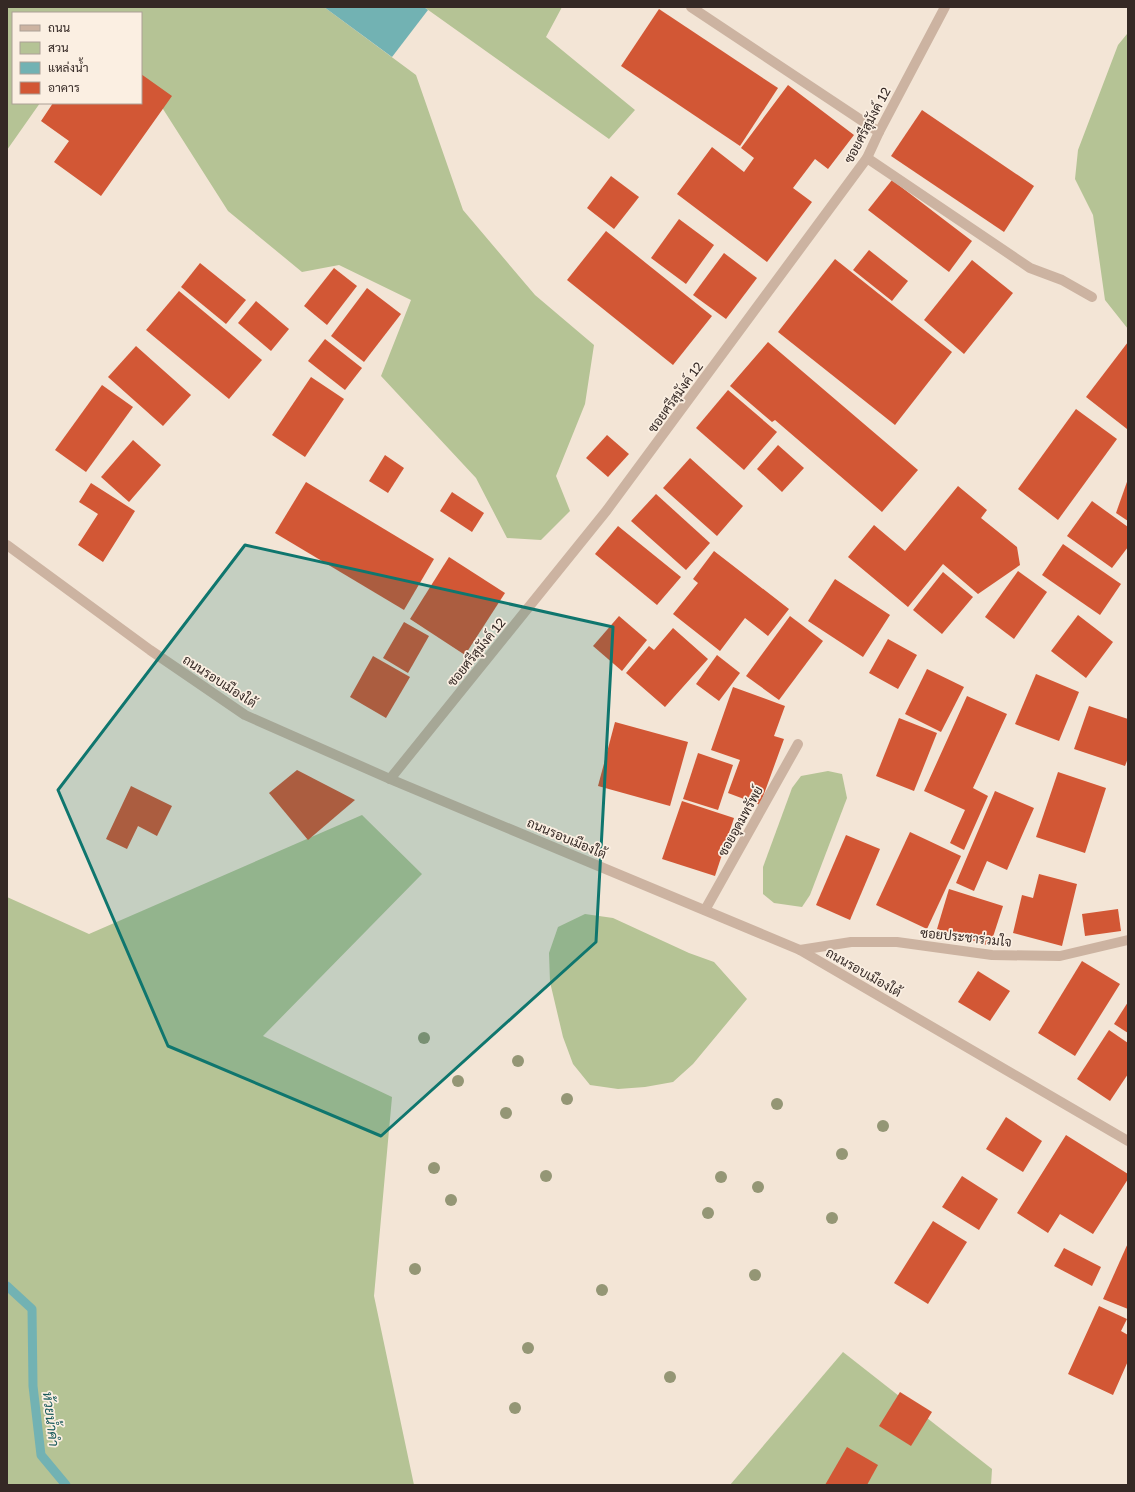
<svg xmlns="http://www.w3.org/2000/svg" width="1135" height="1492" viewBox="0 0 1135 1492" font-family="'Golos Text',Sarabun,sans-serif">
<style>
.green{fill:#b5c395}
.water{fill:#72b2b3}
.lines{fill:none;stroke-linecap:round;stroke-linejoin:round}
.stream{stroke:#72b2b3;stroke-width:9}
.building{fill:#d25735}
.minor{stroke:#ccb3a1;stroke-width:10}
.tree{fill:#949675}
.marked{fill:#0f766e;fill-opacity:0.2;stroke:#0f766e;stroke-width:3;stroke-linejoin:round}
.labels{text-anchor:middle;stroke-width:3.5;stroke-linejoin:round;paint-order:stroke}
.street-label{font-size:13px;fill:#352925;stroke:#fbefe2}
.water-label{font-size:14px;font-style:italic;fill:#17585a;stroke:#fbefe2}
</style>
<rect width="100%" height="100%" fill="#f3e5d6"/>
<g class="green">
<path d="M7,7h317l92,68 47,135 72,85 59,50 -9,59 -29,72 14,35 -29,29 -34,-2 -31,-60 -95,-102 30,-76 -72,-35 -37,7 -74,-61 -72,-113 -15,-19v-66h-128v90h27l-33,47z"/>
<path d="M424,7h138l-16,30 89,73 -26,29z"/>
<path d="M1127,34h1v295l-23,-29 -12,-85 -18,-36 3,-29 40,-105z"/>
<path d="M828,771l14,3 5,24 -37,97 -8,12 -28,-4 -11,-9v-27l29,-79 9,-12z"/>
<path d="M362,815l60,59 -159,162 129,61 -18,199 40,189h-407v-588l82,37z"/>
<path d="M585,914l28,4 76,35 25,9 33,37 -54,65 -20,18 -28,5 -27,2 -28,-4 -17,-21 -10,-27 -13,-55 -1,-29 9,-26z"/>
<path d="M843,1352l149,117 -1,16h-261z"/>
</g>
<path class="water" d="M324,7h100l4,3 -36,47z"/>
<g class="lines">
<path class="stream" d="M7,1286l25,23 1,77 8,69 25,30"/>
</g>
<g class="building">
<path d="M659,9l119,79 -38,58 -119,-80z"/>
<path d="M141,74l31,22 -71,100 -47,-34 15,-21 -28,-20 12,-18h88z"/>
<path d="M788,85l66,50 -26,34 -13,-10 -22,29 19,14 -45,60 -90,-68 35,-47 32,25 10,-14 -13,-10z"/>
<path d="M922,110l112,76 -30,46 -113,-76z"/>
<path d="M611,176l28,21 -25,32 -27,-21z"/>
<path d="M892,180l80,61 -23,31 -81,-62z"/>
<path d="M679,219l35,26 -28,39 -35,-26z"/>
<path d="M606,231l106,85 -39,49 -106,-85z"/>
<path d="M869,250l39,31 -16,20 -39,-31z"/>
<path d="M724,253l33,25 -31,41 -33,-24z"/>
<path d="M835,259l117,93 -57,73 -117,-93z"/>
<path d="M972,260l41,33 -49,61 -40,-34z"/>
<path d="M200,263l46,37 -20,24 -45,-37z"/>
<path d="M334,268l23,18 -30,39 -23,-19z"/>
<path d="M367,288l34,26 -37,48 -33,-26z"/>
<path d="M179,291l83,69 -33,39 -83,-69z"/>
<path d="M256,301l33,28 -18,22 -33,-28z"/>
<path d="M325,339l37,29 -17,22 -37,-29z"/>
<path d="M768,342l150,128 -36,42 -107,-92 -3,2 -42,-36z"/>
<path d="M1128,342v86l-1,1 -41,-32z"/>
<path d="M136,346l55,49 -28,31 -55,-49z"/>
<path d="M311,377l33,22 -39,58 -33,-22z"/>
<path d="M102,385l31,22 -47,65 -31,-22z"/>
<path d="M728,390l49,42 -33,38 -48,-42z"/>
<path d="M1076,409l41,30 -59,81 -40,-31z"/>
<path d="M607,435l22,19 -21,23 -22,-19z"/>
<path d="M133,440l28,25 -32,37 -28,-25z"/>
<path d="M778,445l26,23 -22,24 -25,-23z"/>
<path d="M385,455l19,13 -16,25 -19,-12z"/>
<path d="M690,458l53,48 -26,30 -54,-48z"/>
<path d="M1128,479v42l-12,-8z"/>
<path d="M306,482l128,77 -30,51 -129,-77z"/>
<path d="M91,483l44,28 -32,51 -25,-17 20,-31 -19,-12z"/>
<path d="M958,486l29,24 -6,8 36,29 3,18 -42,29 -35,-30 -35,43 -60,-50 26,-32 31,26z"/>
<path d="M452,492l32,21 -12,19 -32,-21z"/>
<path d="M656,494l54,49 -24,27 -55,-49z"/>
<path d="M1092,501l36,26v20l-16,21 -45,-32z"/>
<path d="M618,526l63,51 -24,28 -62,-51z"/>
<path d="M1063,544l58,40 -21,31 -58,-40z"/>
<path d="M714,551l75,58 -21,27 -23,-18 -25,33 -47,-37 25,-31 -5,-4z"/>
<path d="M449,557l56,36 -40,62 -55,-36z"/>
<path d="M1018,571l29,21 -33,47 -29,-22z"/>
<path d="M943,572l30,25 -31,37 -29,-24z"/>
<path d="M835,579l55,36 -27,42 -55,-36z"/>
<path d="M1078,615l35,27 -27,36 -35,-27z"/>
<path d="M619,616l28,24 -25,31 -29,-25z"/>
<path d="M790,616l33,25 -44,59 -33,-24z"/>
<path d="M404,622l25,14 -21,37 -25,-15z"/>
<path d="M673,628l35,31 -43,48 -39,-34 23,-27 5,4z"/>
<path d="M888,639l29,16 -19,34 -29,-16z"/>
<path d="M717,655l23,18 -21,28 -23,-17z"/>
<path d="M373,656l37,21 -24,41 -36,-21z"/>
<path d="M927,669l37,18 -23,45 -36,-18z"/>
<path d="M1036,674l43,18 -20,49 -44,-17z"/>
<path d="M733,687l52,19 -11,30 10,3 -24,66 -32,-12 12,-33 -29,-10z"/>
<path d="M967,696l40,18 -34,74 15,8 -24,54 -14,-7 15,-33 -41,-19z"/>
<path d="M1089,706l39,13v39l-3,8 -51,-17z"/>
<path d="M899,718l38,15 -23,58 -38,-15z"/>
<path d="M615,722l73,20 -18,64 -72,-20z"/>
<path d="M698,753l35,12 -15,45 -35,-11z"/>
<path d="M297,770l58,30 -47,40 -39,-47z"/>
<path d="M1058,772l48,16 -21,65 -49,-16z"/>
<path d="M131,786l41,20 -15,30 -19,-10 -11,23 -21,-10z"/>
<path d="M995,791l39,17 -27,62 -20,-9 -13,30 -18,-8z"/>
<path d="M682,801l52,17 -19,58 -53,-17z"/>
<path d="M910,832l51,24 -34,73 -51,-24z"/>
<path d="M846,835l34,14 -30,71 -34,-15z"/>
<path d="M1039,874l38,10 -15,62 -49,-13 9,-38 11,3z"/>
<path d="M949,889l54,17 -13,40 -53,-17z"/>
<path d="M1118,909l3,22 -36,5 -3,-22z"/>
<path d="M1082,961l38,23 -45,72 -37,-23z"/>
<path d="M978,971l32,20 -20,30 -32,-19z"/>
<path d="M1128,1002v31l-14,-9z"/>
<path d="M1109,1030l19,13v31l-18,27 -33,-22z"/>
<path d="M1006,1117l36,24 -19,31 -37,-23z"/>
<path d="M1066,1135l62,39v5l-35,55 -33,-20 -12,19 -31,-20z"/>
<path d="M962,1176l36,23 -19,31 -37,-23z"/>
<path d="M933,1221l34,21 -39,62 -34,-21z"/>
<path d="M1128,1243v66l-25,-10z"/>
<path d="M1064,1248l37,19 -9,19 -38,-20z"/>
<path d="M1099,1306l28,13 -6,12 7,4v26l-15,34 -45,-21z"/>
<path d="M900,1392l32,20 -21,34 -32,-20z"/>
<path d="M847,1447l31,18 -11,20h-42z"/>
</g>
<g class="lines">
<g class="minor">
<path d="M691,7l188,125"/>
<path d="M867,158l163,110 32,12 30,17"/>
<path d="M7,545l143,105 95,65 145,64 410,171 328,191"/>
<path d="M390,779l217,-269 260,-352 12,-26 66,-125"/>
<path d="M705,910l93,-166"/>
<path d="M800,950l51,-8h46l95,13 68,1 68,-16"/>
</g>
</g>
<g class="tree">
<circle cx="424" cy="1038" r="6"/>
<circle cx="518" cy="1061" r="6"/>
<circle cx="458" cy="1081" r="6"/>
<circle cx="567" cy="1099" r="6"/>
<circle cx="777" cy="1104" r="6"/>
<circle cx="506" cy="1113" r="6"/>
<circle cx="883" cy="1126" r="6"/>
<circle cx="842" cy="1154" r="6"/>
<circle cx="434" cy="1168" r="6"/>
<circle cx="546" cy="1176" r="6"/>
<circle cx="721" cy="1177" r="6"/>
<circle cx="758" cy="1187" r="6"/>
<circle cx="451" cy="1200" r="6"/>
<circle cx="708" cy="1213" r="6"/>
<circle cx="832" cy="1218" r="6"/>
<circle cx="415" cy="1269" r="6"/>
<circle cx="755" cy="1275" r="6"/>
<circle cx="602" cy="1290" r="6"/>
<circle cx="528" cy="1348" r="6"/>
<circle cx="670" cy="1377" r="6"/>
<circle cx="515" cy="1408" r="6"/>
</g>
<path class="marked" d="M245,545l368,82 -17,315 -215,194 -213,-90 -110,-256z"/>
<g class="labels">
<g class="street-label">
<text transform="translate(867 125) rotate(-62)" y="5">ซอยศรีสุมังค์ 12</text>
<text transform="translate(675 397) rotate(-54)" y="5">ซอยศรีสุมังค์ 12</text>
<text transform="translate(476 652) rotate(-51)" y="5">ซอยศรีสุมังค์ 12</text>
<text transform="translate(220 681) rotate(33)" y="5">ถนนรอบเมืองใต้</text>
<text transform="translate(740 821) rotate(-61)" y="5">ซอยอุดมทรัพย์</text>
<text transform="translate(567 838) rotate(23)" y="5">ถนนรอบเมืองใต้</text>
<text transform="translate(966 937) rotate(6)" y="5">ซอยประชาร่วมใจ</text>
<text transform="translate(864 972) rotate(30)" y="5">ถนนรอบเมืองใต้</text>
</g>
<g class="water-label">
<text transform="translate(51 1419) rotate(83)" y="5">ห้วยน้ำคำ</text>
</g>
</g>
<rect width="1135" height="1492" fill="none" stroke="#352925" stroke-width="16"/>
<rect x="12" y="12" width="130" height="92" fill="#fbefe2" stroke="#aca096"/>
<rect x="20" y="25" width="20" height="6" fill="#ccb3a1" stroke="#aca096"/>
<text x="48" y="32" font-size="12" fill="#352925">ถนน</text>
<rect x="20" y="42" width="20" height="12" fill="#b5c395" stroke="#aca096"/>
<text x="48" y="52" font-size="12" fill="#352925">สวน</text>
<rect x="20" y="62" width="20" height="12" fill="#72b2b3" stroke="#aca096"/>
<text x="48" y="72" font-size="12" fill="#352925">แหล่งน้ำ</text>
<rect x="20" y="82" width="20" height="12" fill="#d25735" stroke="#aca096"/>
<text x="48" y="92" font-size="12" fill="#352925">อาคาร</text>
</svg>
